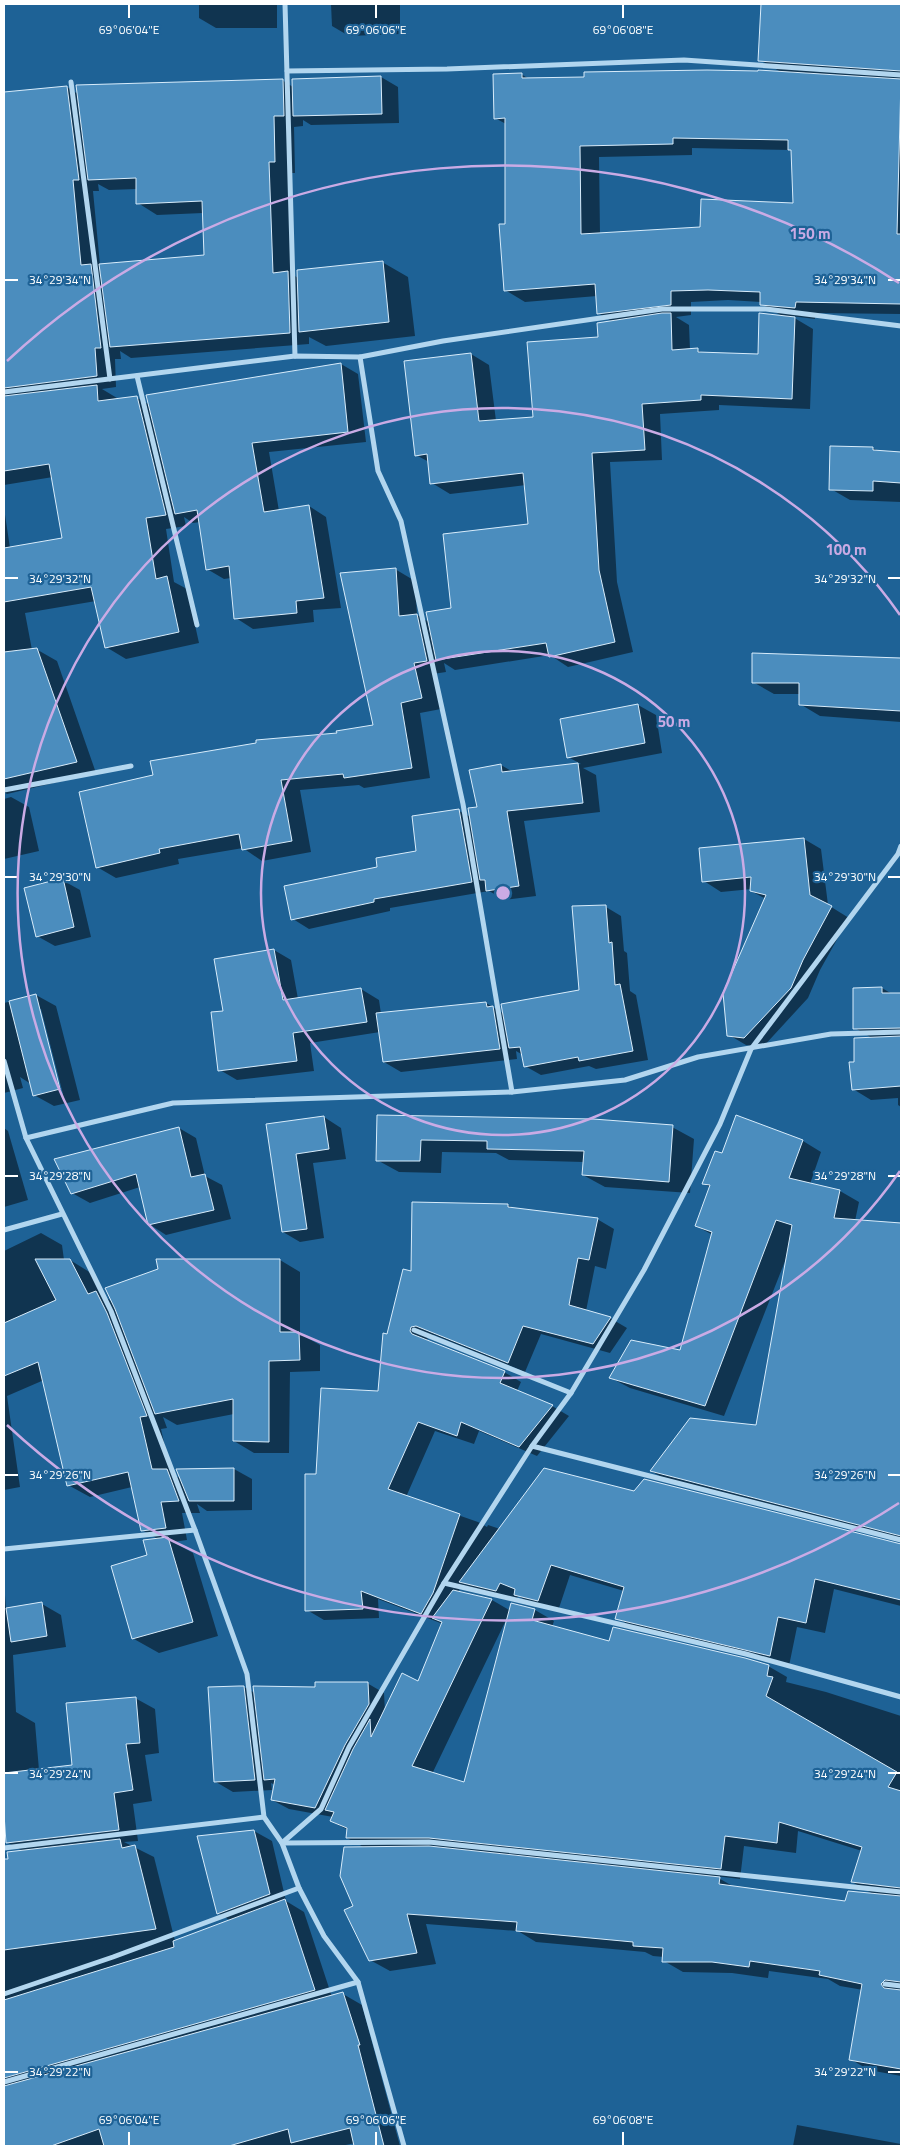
<svg xmlns="http://www.w3.org/2000/svg" width="905" height="2150" viewBox="0 0 905 2150" font-family="'Titillium Web',sans-serif">
<style>
.shadow{fill:#0007;fill-rule:evenodd}
.building{fill:#4b8dbe;stroke:#d8ecfb;fill-rule:evenodd}
.lines{fill:none;stroke-linecap:round;stroke-linejoin:round}
.street{stroke:#b2d6ef;stroke-width:5}
.ticks{fill:none;stroke:#fff;stroke-width:2}
.ring{fill:none;stroke:#caabe5;stroke-width:2.5}
.ticks-label{font-size:12px;text-anchor:middle;fill:#fff;stroke:#1e6296;stroke-width:4.5;stroke-linejoin:round;paint-order:stroke}
.centre{fill:#caabe5;stroke:#1e6296;stroke-width:2.5}
.ring-label{font-size:15px;text-anchor:middle;font-weight:bold;fill:#caabe5;stroke:#1e6296;stroke-width:4.5;stroke-linejoin:round;paint-order:stroke}
</style>
<rect width="100%" height="100%" fill="#1e6296"/>
<g class="shadow">
<path d="M199,4h78v24h-61l-17,-10z"/>
<path d="M331,4h69v30l-51,2 -17,-10z"/>
<path d="M762,4h139v310l-86,-1v6l-24,-3 22,13 -3,80 -91,-4v5l-59,4 2,46 -52,2 7,120 16,70 -65,15 -18,-12 -95,15 -11,-7 2,9 -13,2 8,35 -21,4 10,65 -66,10 -5,-3 -59,5 11,62 -49,9 -19,-13 -65,11 1,5 -63,14 -19,-11 241,-133 36,-8 21,-157 20,12 2,34 12,7 24,-12 76,-84 -3,-41 -76,9 -18,-11 -3,-21 -13,-7 55,-101 18,11 7,56 39,-3 78,-96 -15,-9 -1,-17 -72,6 -20,-12 1,-166 -11,-6 26,-44 8,5 252,-7 -21,-12zM692,148l99,2 2,1 1,54 -93,24 -101,5 -1,-77 93,-2zM728,300l33,2v2l23,13 -25,38 -56,-2 -6,-3h-7l-1,-25 -13,-8 15,-2v-13z"/>
<path d="M381,77l17,10 1,36 -88,2 -8,-5v6l-9,1 1,46h-7l4,101 6,4 84,-16 26,15 7,59 -89,10 -17,-9v7l-178,14 -11,-7 1,8h-6l1,28 -14,2 15,9v2l20,-2 13,7 191,-41 17,10 8,68 -97,10 10,59 30,-5 17,11 15,91 -28,2 1,12 -61,7 -17,-11 -5,-40 -7,1 -17,-10 -7,-47 -7,1 -9,-6 2,9 -20,3 8,53 13,7 12,54 -73,16 -20,-12 -10,-46 -71,12 7,37 4,-1 21,12 39,112 -89,21 -3,-2v-284l6,40 54,-9 -11,-62 -49,8v-392l63,-6 11,7 204,-14 11,7zM98,184l11,6 28,-1 1,14 19,12 46,-2 2,44 -105,8 -7,-74h6z"/>
<path d="M831,447l42,1 7,4 21,2v48l-51,-2 -19,-11z"/>
<path d="M753,654l148,5v63l-81,-6 -20,-12v-10h-26l-21,-12z"/>
<path d="M638,705l18,10 6,38 -79,15 13,7 4,37 -76,9 12,75 -31,4 -16,-9 -99,17v3l-81,18 -16,-10 86,-51 39,-16 41,-41 12,6 7,-9 23,-43 12,7 68,-8 -13,-7z"/>
<path d="M11,797l18,10 10,44 -35,8v-60z"/>
<path d="M804,839l17,10 7,56 21,13 -29,52 -12,28 -46,50 -16,-3 -17,-10 37,-136 -15,-8 1,-2 -31,3 -17,-11z"/>
<path d="M62,880l18,10 11,47 -36,9 -18,-10z"/>
<path d="M606,907l15,9 3,35 3,2 3,38 6,4 12,65 -52,9 -7,-3 -48,9 -16,-9 -2,-11 -7,-4 1,8 -116,13 -17,-10 -4,-30 -70,11 4,28 -77,9 -17,-10 4,-58 50,-62 17,10 7,39 63,-10 18,11 2,14 105,-11 18,11 76,-23z"/>
<path d="M882,988l10,6h9v113l-3,-2v-7l-27,2 -18,-11 2,-26 17,-25 -17,-10z"/>
<path d="M36,995l20,11 24,94 -26,6 -20,-11 -3,-11 -11,-7 3,11 -19,5v-90zM39,1009h2l22,85 -2,1z"/>
<path d="M378,1116l294,11 22,12 -4,54 -85,-6 -22,-12 1,-13 -75,-2 -13,-7 -54,-1 -1,21 -42,-1 -22,-12z"/>
<path d="M324,1117l17,11 5,31 -33,4 11,75 -24,4 -17,-10 -16,-107z"/>
<path d="M4,1128l4,3 20,69 -24,7z"/>
<path d="M179,1128l17,10 9,38 17,9 9,34 -65,16 -17,-11 -9,-37 -50,16 -18,-10z"/>
<path d="M803,1141l18,11 -11,32 30,7 19,11 -4,19 46,3v139l-45,-6 -5,31 50,10v143l-231,-59 -19,-11 106,-45 32,-175 -65,165 -94,-28 -19,-10 70,-26 32,-117 -17,-9 14,-39 -6,-3 19,-29z"/>
<path d="M413,1203l95,2 6,4 83,10 17,10 -8,40 -11,-3 -9,45 24,7 17,10 -17,25 -69,-19 -16,38 -91,-37 -6,1 -1,5 77,31 17,10 -4,9 35,15 17,10 -32,40 -58,-25 -5,13 -39,-13 -29,66 72,25 9,5 1,-2 12,4 135,-36 266,52v61l-67,-17 -9,44 -28,-6 -8,39 -153,-37 -19,-11 7,-27 -54,-16 -12,36 -24,-6 -16,-9 -2,5 -54,-16 -4,7 34,8 19,11 1,-6 23,5 19,11 -2,6 58,15 158,24 19,11 -1,5 40,10 75,24v360l-32,-6 -19,-11 13,-69 -23,-4 -12,-7 -59,-8 -1,7 -36,-5 -49,-1 -19,-11v-4l-11,-1 -8,-4 -109,-10 -18,-11 -92,-7 10,40 -46,7 -20,-11 -15,-54 10,-58 -18,-10 1,-8 -17,-9 2,-4 -44,-8 -17,-9 3,-15 -4,-2 1,7 -39,2 -17,-10 28,-95 11,6 112,-10 17,10 1,19 34,-29 24,-59 -65,-25 1,19 -55,2 -17,-10 11,-134 61,-84 9,-56 24,-64zM507,1618l-42,166 -33,-10zM798,1831l64,20 -10,31 23,13 -29,7 -110,-14 -21,-12 25,3 4,-33 52,7z"/>
<path d="M41,1233l21,12 2,15h6l21,13 12,23 10,6 167,-42 20,12v62l20,11v26l-30,1 -1,81h-35l-20,-12v-27l-57,11 -14,-8 4,11 -6,1 10,44 10,6 -3,-9 56,-1 18,10v31l-45,1 -10,-7 3,9h-18l5,27 -14,2 20,11 25,83 -59,17 -25,-14 14,-83 10,-17 -16,-9 -10,-43 -42,10 -22,-12 -24,-105 -37,16 13,91 -16,3v-239z"/>
<path d="M4,1581l2,28 36,-5 19,11 5,32 -53,8 3,57 19,11 4,47 34,-4 62,-68 20,11 4,44 -14,2 7,46 -19,3 5,37 -14,1 30,15 21,84 56,-20 -13,-8 36,-82 18,10 14,60 18,11 28,85 11,-3 19,11 38,141h-44l-1,-3 -14,3h-337v-285l5,-1 14,-9 -15,-8 -4,-38z"/>
<path d="M797,2125l104,19v2h-108z"/>
</g>
<g class="building">
<path d="M761,4h140v67l-143,-10z"/>
<path d="M707,70l51,1v-1l143,9 -4,155h4v70l-105,-2 -1,6 -35,-3v-13l-52,-2 -37,1v14l-74,9 -2,-30 -91,7 -5,-67h6v-106l-11,1 -1,-45 29,-1v5l62,-1v-5zM673,138l115,2v10h3l2,53 -92,-4 -1,28 -119,7 -1,-88 93,-2z"/>
<path d="M381,76l1,38 -89,2 -1,-37z"/>
<path d="M283,79l1,37h-10l1,46h-6l4,111 15,-2 2,62 -180,14 -11,-83 105,-9 -2,-54 -66,3v-26l-48,2 -12,-95z"/>
<path d="M67,86l12,94h-6l8,85 10,-1 10,84h-6l2,28 -93,12v-296z"/>
<path d="M383,261l6,61 -90,10 -2,-62z"/>
<path d="M662,313h9l1,37 26,-2v4l60,2 1,-41 36,4 -3,82 -91,-4v5l-59,4 3,46 -53,3 7,117 16,72 -66,15 -3,-14 -110,17 -10,-48 25,-4 -8,-74 85,-10 -5,-51 -93,11 -3,-30 -12,2 -11,-95 67,-8 8,68 54,-4 -6,-75 71,-5 -1,-14z"/>
<path d="M341,363l7,69 -96,11 12,69 45,-7 15,93 -28,3 1,12 -63,6 -5,-53 -23,4 -9,-60 -22,4 -29,-119z"/>
<path d="M97,385l1,16 39,-5 29,119 -20,3 10,61 11,-3 12,56 -74,16 -14,-61 -87,15v-54l58,-10 -13,-74 -45,7v-75z"/>
<path d="M830,446l43,1v3l28,2v31l-28,-2v10l-44,-1z"/>
<path d="M396,568l3,48 18,-2 10,47 -13,2 8,35 -21,5 11,65 -68,10 -1,-4 -62,6 11,61 -50,9 -3,-16 -80,15 1,4 -64,15 -17,-76 74,-17 -3,-14 106,-18v-3l81,-7 -1,-2 37,-6 -33,-152z"/>
<path d="M37,648l40,114 -73,17v-127z"/>
<path d="M752,653l149,5v53l-102,-6v-22h-47z"/>
<path d="M638,704l7,39 -78,15 -7,-39z"/>
<path d="M578,763l5,40 -76,8 12,75 -33,5 -1,-11h-5l-12,-72 9,-1 -8,-37 32,-6 1,8z"/>
<path d="M459,809l13,73 -98,17v3l-83,18 -7,-34 93,-19 -1,-9 40,-7 -4,-35z"/>
<path d="M804,838l6,57 22,11 -29,54 -12,28 -47,50 -17,-2 -4,-43 43,-98 -16,-4 1,-14 -49,5 -3,-34z"/>
<path d="M63,878l11,49 -38,10 -12,-49z"/>
<path d="M606,905l3,38 3,-1 3,43 5,-1 13,67 -54,10 -1,-4 -54,10 -4,-20 -11,1 -8,-44 78,-14 -7,-84z"/>
<path d="M274,949l9,51 78,-12 6,34 -74,11 4,28 -79,10 -7,-59 12,-1 -9,-52z"/>
<path d="M882,987v6h19v35l-48,1v-41z"/>
<path d="M36,994l24,95 -27,7 -24,-95z"/>
<path d="M486,1002l1,5 6,-1 7,43 -117,13 -7,-49z"/>
<path d="M901,1036v50l-49,4 -3,-28h5v-24z"/>
<path d="M377,1115l216,4 80,6 -4,57 -87,-7 2,-24 -97,-2v-8l-66,-1 -1,21h-44z"/>
<path d="M736,1115l67,25 -14,38 51,12 -6,28 67,5v313l-251,-65 40,-53 66,7 36,-200 -16,-5 -71,186 -96,-28 22,-38 49,10 32,-118 -17,-6 15,-41 -8,-1 13,-33 7,2z"/>
<path d="M324,1116l5,33 -33,5 11,75 -25,3 -16,-108z"/>
<path d="M179,1127l12,50 14,-3 9,36 -66,15 -12,-51 -65,20 -17,-35z"/>
<path d="M412,1202l96,2v3l90,11 -9,42 -11,-2 -9,47 42,12 -18,27 -70,-18 -15,37 -92,-37 -5,1 -1,4 2,3 93,37 -5,12 53,22 -34,42 -58,-25 -4,14 -39,-14 -30,67 72,25 -27,79 -12,21 -60,-23 2,18 -58,2v-137h11l5,-86 57,3 5,-58 4,1 16,-65 8,2z"/>
<path d="M35,1259h35l18,35 8,-3 11,22 40,103 -7,1 12,52h15l12,32 -18,1 5,26 -25,3 -13,-59 -61,14 -29,-124 -34,14v-53l52,-23z"/>
<path d="M156,1259h124v73h19l1,28 -31,1v81l-36,-1v-42l-78,15 -40,-105 -10,-21 53,-19z"/>
<path d="M234,1468v33h-45l-13,-32z"/>
<path d="M544,1468l90,23 10,-12 257,65v56l-86,-21 -9,44 -28,-6 -8,39 -155,-37 9,-32 -73,-22 -13,36 -24,-6 1,-6 -15,-6 -4,8 -37,-9z"/>
<path d="M168,1537l25,85 -61,17 -21,-73 36,-11 -4,-15z"/>
<path d="M453,1590l39,9 -80,167 52,16 47,-179 24,6 -3,11 77,21 4,-14 132,31 24,7 -2,11 6,1 -7,19 131,76 -9,15 13,4v97l-50,-6 11,-35 -83,-25 -2,21 -52,-7 -4,33 -292,-31h-83l1,-10 -17,-7 4,-9 -9,-2 28,-61 17,-30 1,18 31,-64 16,8 24,-59 -10,-4z"/>
<path d="M42,1602l5,34 -36,6 -5,-34z"/>
<path d="M315,1682h53l1,22 -24,41 -30,63 -44,-8 4,-21 -11,1 -11,-94 62,1z"/>
<path d="M239,1686h5l11,94 -41,2 -6,-95z"/>
<path d="M136,1697l4,46 -14,1 7,46 -19,3 5,37 -113,13 -2,-29v-41l68,-8 -6,-62z"/>
<path d="M254,1830l16,64 -53,20 -20,-78z"/>
<path d="M120,1839l2,9 13,-3 21,84 -152,21v-91h4l-1,-7z"/>
<path d="M429,1846l291,31 -1,7 126,17 3,-10 53,5v86l-16,-2 -4,4 3,4 17,2v79l-52,-9 13,-76 -43,-9 1,-4 -70,-10 -1,6 -37,-5h-50l1,-14 -30,-2v-4l-117,-11 1,-9 -110,-8 10,39 -48,8 -25,-51 9,-4 -13,-30 4,-29z"/>
<path d="M285,1899l30,91 -311,88v-78l170,-53 -1,-6z"/>
<path d="M343,1992l17,53h-2l26,101h-30l-4,-18 -59,15 -3,-14 -59,17h-125l-5,-17 -48,17h-47v-60z"/>
</g>
<g class="lines">
<g class="street">
<path d="M285,4l10,352"/>
<path d="M287,71l160,-2 237,-9 217,15"/>
<path d="M71,82l39,297"/>
<path d="M360,357l18,114 23,50 62,283 49,288"/>
<path d="M137,376l60,249"/>
<path d="M4,392l291,-36 65,1 83,-16 219,-32h104l135,17"/>
<path d="M4,790l127,-24"/>
<path d="M4,1061l22,77 85,173 84,219 52,144 17,143 18,26 17,45 25,48 34,46 46,164"/>
<path d="M26,1138l147,-35 339,-11 113,-12 73,-23 133,-23 70,-2"/>
<path d="M4,1230l58,-16"/>
<path d="M414,1330l157,63"/>
<path d="M532,1446l369,94"/>
<path d="M4,1549l191,-19"/>
<path d="M444,1583l302,71 155,43"/>
<path d="M282,1843l39,-34 28,-62 95,-164 88,-137 39,-53 73,-123 76,-146 31,-75 147,-195 3,-8"/>
<path d="M283,1843l146,-1 472,50"/>
<path d="M4,1848l260,-31"/>
<path d="M885,1984l16,2"/>
<path d="M4,1994l109,-37 186,-69"/>
<path d="M4,2082l354,-100"/>
</g>
</g>
<path class="ticks" d="M129,5v13M376,5v13M623,5v13M5,280h13M888,280h12M5,578h13M888,578h12M5,877h13M888,877h12M5,1176h13M888,1176h12M5,1475h13M888,1475h12M5,1773h13M888,1773h12M5,2072h13M888,2072h12M129,2132v13M376,2132v13M623,2132v13"/>
<g class="ring">
<circle cx="503" cy="893" r="242"/>
<path d="M900 1171A485 485 0 1 1 900 615"/>
<path d="M899 1503A727 727 0 0 1 7 1425M7 361A727 727 0 0 1 899 283"/>
</g>
<g class="ticks-label">
<text x="129" y="34">69°06'04"E</text>
<text x="376" y="34">69°06'06"E</text>
<text x="623" y="34">69°06'08"E</text>
<text x="60" y="284">34°29'34"N</text>
<text x="845" y="284">34°29'34"N</text>
<text x="60" y="583">34°29'32"N</text>
<text x="845" y="583">34°29'32"N</text>
<text x="60" y="881">34°29'30"N</text>
<text x="845" y="881">34°29'30"N</text>
<text x="60" y="1180">34°29'28"N</text>
<text x="845" y="1180">34°29'28"N</text>
<text x="60" y="1479">34°29'26"N</text>
<text x="845" y="1479">34°29'26"N</text>
<text x="60" y="1778">34°29'24"N</text>
<text x="845" y="1778">34°29'24"N</text>
<text x="60" y="2076">34°29'22"N</text>
<text x="845" y="2076">34°29'22"N</text>
<text x="129" y="2124">69°06'04"E</text>
<text x="376" y="2124">69°06'06"E</text>
<text x="623" y="2124">69°06'08"E</text>
</g>
<circle cx="503" cy="893" r="8" class="centre"/>
<g class="ring-label">
<text x="810" y="239">150 m</text>
<text x="846" y="555">100 m</text>
<text x="674" y="727">50 m</text>
</g>
<rect width="905" height="2150" fill="none" stroke="#ffffff" stroke-width="10"/>
</svg>
